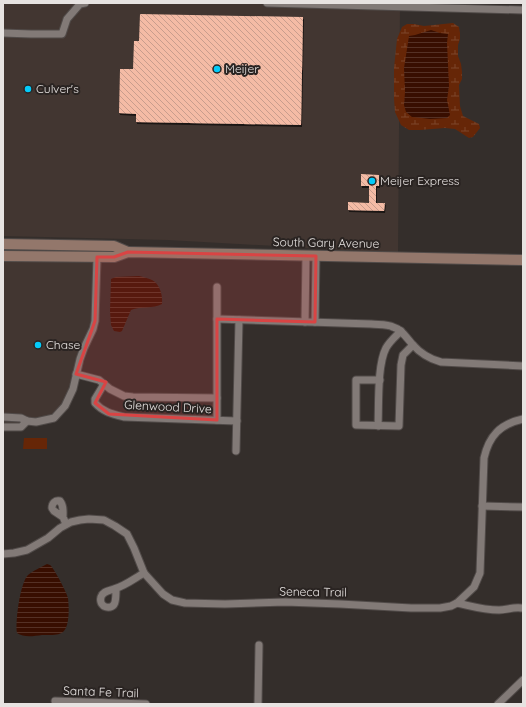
<svg xmlns="http://www.w3.org/2000/svg" width="526" height="707" viewBox="0 0 526 707" font-family="Quicksand,sans-serif">
<style>
.built{fill:#423631}
.grass{fill:#662607}
.wetland{fill:url(#wetland-marsh)}
.water{fill:url(#water-rules)}
.building{fill:url(#building-back-hatch);filter:url(#shadow)}
.lines{fill:none;stroke-linecap:round;stroke-linejoin:round}
.minor-casing{stroke:#514b49;stroke-width:9}
.secondary-casing{stroke:#514b49;stroke-width:12}
.minor{stroke:#827a77;stroke-width:7}
.secondary{stroke:#93776b;stroke-width:10}
.marked{fill:#d94444;fill-opacity:0.2;stroke:#d94444;stroke-width:3;stroke-linejoin:round}
.poi-dot{fill:#04cbf9;stroke:#2a2422;stroke-width:1.5}
.labels{text-anchor:middle;stroke-width:4;stroke-linejoin:round;paint-order:stroke}
.poi-label{font-size:12px;fill:#e7e3e1;stroke:#2a2422;text-anchor:start}
.street-label{font-size:12px;fill:#e7e3e1;stroke:#2a2422}
</style>
<defs>
<pattern id="wetland-marsh" width="20" height="14" patternUnits="userSpaceOnUse"><rect width="20" height="14" fill="#662607"/><path d="M1 5h8M5 5V1M11 12h8M15 12V8" fill="none" stroke="#7c452b"/></pattern>
<pattern id="water-rules" width="6" height="5" patternUnits="userSpaceOnUse"><rect width="6" height="5" fill="#380e00"/><path d="M0 2.5h6" fill="none" stroke="#553125"/></pattern>
<pattern id="building-back-hatch" width="6" height="6" patternUnits="userSpaceOnUse"><rect width="6" height="6" fill="#f4bba5"/><path d="M-1 5l2 2M0 0l6 6M5-1l2 2" fill="none" stroke="#c89d8d"/></pattern>
<filter id="shadow"><feDropShadow dx="1" dy="2" stdDeviation="0" flood-color="#0009"/></filter>
</defs>
<rect width="100%" height="100%" fill="#342e2b"/>
<g class="built">
<path d="M3,3h397l-2,250 -230,-13 -165,-4z"/>
<path d="M3,260l99,1 -4,66 -12,22 -17,57 -11,13 -22,6h-33z"/>
</g>
<path class="grass" d="M24,438h23v11h-24z"/>
<path class="wetland" d="M453,23l6,4 1,6v6l-2,6v11l3,8 1,8v7l-3,6 1,21 3,10 16,8 1,4 -7,9 -4,1 -14,-9 -10,-1 -25,2h-11l-8,-5 -6,-13 -1,-13v-31l3,-29 5,-12 5,-3h7l10,2z"/>
<g class="water">
<path d="M431,30l9,3 8,1 -1,9 2,43 -2,14 3,15 -3,3 -17,1 -8,-1 -10,-1 -6,-5 -2,-7 1,-13 -1,-24 5,-32 6,-1z"/>
<path d="M139,276c4,1 9,2 13,4 8,4 11,16 10,24 -9,5 -21,2 -31,6l-9,21 -2,1 -6,-1 -3,-6 -1,-14 1,-32 5,-2z"/>
<path d="M47,564c1,0 2,1 3,1 4,3 17,28 18,33 1,9 2,28 -5,34 -5,4 -15,3 -21,3 -8,1 -18,3 -25,-2 -2,-11 3,-50 11,-58 5,-4 13,-8 19,-11z"/>
</g>
<g class="building">
<path d="M140,14l163,3 -2,108 -165,-3v-8l-17,-1 1,-44h13l1,-28h5z"/>
<path d="M361,174l18,1v11h-3v17h9l-1,8 -36,-1v-8l21,1v-17h-8z"/>
</g>
<g class="lines">
<g class="minor-casing">
<g id="minor">
<path d="M267,3l256,7"/>
<path d="M3,33l28,1h31l5,-15 13,-15 5,-1"/>
<path d="M217,319l154,5c7,1 16,0 22,3 8,2 14,11 19,17 8,9 17,15 29,18l82,4"/>
<path d="M305,322l1,-66"/>
<path d="M315,322l1,-66"/>
<path d="M76,374l23,6 11,9 14,7 9,1 84,1"/>
<path d="M380,380h-24v45l43,1 2,-61 2,-10 10,-10"/>
<path d="M104,384l-9,15v4c8,9 17,11 29,14l113,4"/>
<path d="M3,417l18,1 6,3 9,1 18,-4 11,-12 8,-17 7,-30 4,-11 9,-19 2,-8 2,-64"/>
<path d="M217,420v-133"/>
<path d="M378,426c1,-21 -1,-61 8,-78 4,-7 9,-11 15,-17"/>
<path d="M3,427h18l6,-6"/>
<path d="M236,451l3,-131"/>
<path d="M482,506l41,1"/>
<path d="M63,517c0,-6 1,-11 -3,-16 -5,-1 -8,2 -8,7l2,3 9,6 3,7"/>
<path d="M3,554l11,-1 13,-3 21,-12 12,-10 11,-6 9,-2 9,-1 15,1 11,6 12,8 7,14 10,25 19,21 9,6 13,3 40,1 60,-2 55,2 71,4h29l11,-2 6,-3 17,-16 6,-14 4,-115c5,-22 16,-34 39,-39"/>
<path d="M116,589c0,4 0,9 -1,13 -2,9 -17,6 -14,-5 2,-6 8,-6 13,-8 11,-3 21,-11 30,-16"/>
<path d="M457,603c14,3 27,7 42,7 7,0 14,-3 22,-2"/>
<path d="M55,701l91,3"/>
<path d="M258,704l1,-59"/>
<path d="M498,704l25,-24"/>
</g>
</g>
<g class="secondary-casing">
<g id="secondary">
<path d="M3,244l111,2 14,6"/>
<path d="M3,256l111,1 14,-5 395,8"/>
</g>
</g>
<use href="#minor" class="minor"/>
<use href="#secondary" class="secondary"/>
</g>
<path class="marked" d="M128,252l188,4 -1,66 -98,-3v101l-108,-6 -14,-11 11,-21 -30,-8 19,-53 2,-64h17z"/>
<g class="poi-dot">
<circle cx="217" cy="69" r="4"/>
<circle cx="28" cy="89" r="4"/>
<circle cx="372" cy="181" r="4"/>
<circle cx="38" cy="345" r="4"/>
</g>
<g class="labels">
<g class="poi-label">
<text x="225" y="73">Meijer</text>
<text x="36" y="93">Culver's</text>
<text x="380" y="185">Meijer Express</text>
<text x="46" y="349">Chase</text>
</g>
<g class="street-label">
<text transform="translate(326 243) rotate(1)" y="4">South Gary Avenue</text>
<text transform="translate(168 407) rotate(3)" y="4">Glenwood Drive</text>
<text transform="translate(313 592) rotate(1)" y="4">Seneca Trail</text>
<text transform="translate(101 692) rotate(2)" y="4">Santa Fe Trail</text>
</g>
</g>
<rect width="526" height="707" fill="none" stroke="#e7e3e1" stroke-width="8"/>
</svg>
